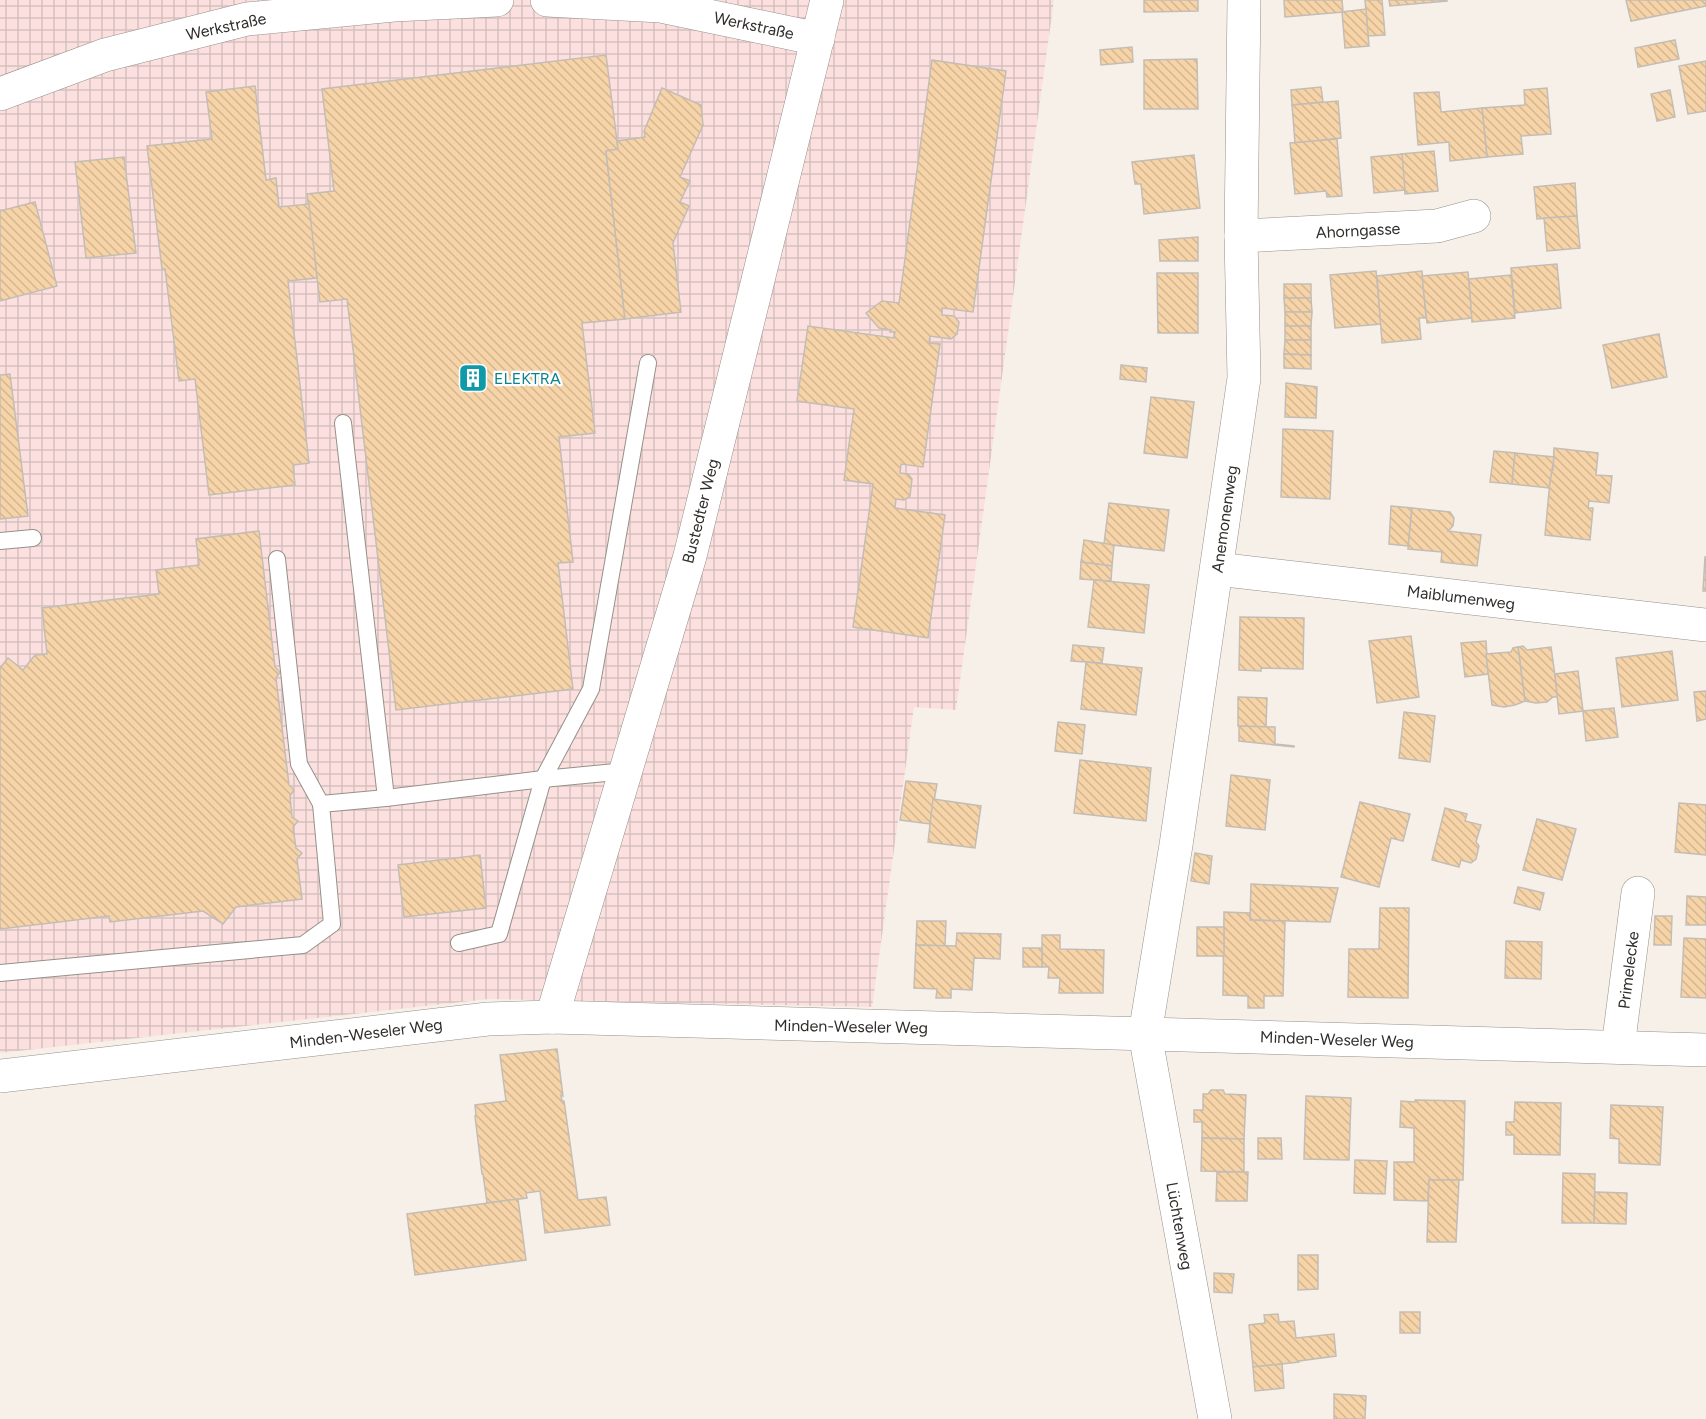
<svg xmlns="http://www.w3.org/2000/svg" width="1706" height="1419" viewBox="0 0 1706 1419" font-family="Figtree,sans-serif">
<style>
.industrial{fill:url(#industrial-grid)}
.building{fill:url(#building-back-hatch);stroke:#c4bdb5;stroke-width:1.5}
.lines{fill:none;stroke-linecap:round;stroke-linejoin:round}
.lane-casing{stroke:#969088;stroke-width:18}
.street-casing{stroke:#969088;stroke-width:34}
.secondary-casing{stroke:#969088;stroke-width:34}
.lane{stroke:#fff;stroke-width:16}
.street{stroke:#fff;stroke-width:33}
.secondary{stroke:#fff;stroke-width:33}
.labels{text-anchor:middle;stroke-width:4.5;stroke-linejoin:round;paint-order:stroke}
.street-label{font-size:16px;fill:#302d2a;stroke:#fff}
.culture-label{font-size:16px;fill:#0d838f;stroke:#fff;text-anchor:start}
</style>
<defs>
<pattern id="industrial-grid" width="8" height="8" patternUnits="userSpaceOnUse" patternTransform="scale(1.5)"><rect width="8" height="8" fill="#fbe0df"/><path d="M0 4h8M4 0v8" fill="none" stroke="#d7c0c0"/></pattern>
<pattern id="building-back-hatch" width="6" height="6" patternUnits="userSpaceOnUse" patternTransform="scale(1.5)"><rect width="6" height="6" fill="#f7d4a8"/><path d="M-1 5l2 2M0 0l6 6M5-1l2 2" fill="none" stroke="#d4b691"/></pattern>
</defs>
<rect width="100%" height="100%" fill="#f7f0e8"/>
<path class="industrial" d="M0,0h1054l-98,710 -42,-3 -42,300 -383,-8 -489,54z"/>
<g class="building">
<path d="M1144,0h54v11l-54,1z"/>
<path d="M1284,0h58l1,12 -58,5z"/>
<path d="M1365,0h17l3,35 -17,1z"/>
<path d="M1389,0h58v1l-57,5z"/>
<path d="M1626,0h80v6l-75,15z"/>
<path d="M1366,9l3,37 -24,2 -3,-36z"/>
<path d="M1675,40l4,19 -41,8 -3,-19z"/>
<path d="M1132,47l1,15 -32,3 -1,-15z"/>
<path d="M606,55l12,94 -12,2 19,168 -43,4 13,110 -36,4 14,125 -15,1 15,126 -177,21 -49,-411 -27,3 -3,-24 -10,-84 27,-3 -12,-102z"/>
<path d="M1197,59l1,50h-54v-49z"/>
<path d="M932,60l74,11 -33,241 -31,-4v7l12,1 5,6 -2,12 -6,5 -21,-3 -1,7 11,1 -17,123 -22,-3 -1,9 8,1 4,5 -2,17 -6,4 -8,-1 -1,9 50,7 -17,123 -75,-11 20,-143 -29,-4 10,-71 -57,-8 11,-75 86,12 1,-6h-5l1,-2 -12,-2 -13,-15 16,-12 17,2z"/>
<path d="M1706,61v50l-18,3 -9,-48z"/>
<path d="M255,86l11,94 10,-2 3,29 30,-3 8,74 -29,3 21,182 -16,2 2,20 -86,10 -14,-116 -16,2 -14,-112h-3l-15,-123 65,-7 -6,-47z"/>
<path d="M1321,87l2,15 -31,3 -1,-15z"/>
<path d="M662,88l39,17 2,20 -23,52 10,4 -10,21 9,4 -16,37 8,69 -56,7 -19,-168 12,-2 -1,-8 28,-4 -1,-6z"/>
<path d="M1547,88l4,46 -30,2 2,18 -36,3 -5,-49 43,-3 -1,-15z"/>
<path d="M1670,90l5,27 -18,4 -6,-27z"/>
<path d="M1439,92l2,20 41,-4 5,49 -37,4 -1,-19 -31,3 -4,-52z"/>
<path d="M1338,101l3,37 -46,5 -3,-38z"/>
<path d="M1337,139l5,57 -15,1 -1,-6 -31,3 -5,-51z"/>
<path d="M1434,151l4,40 -33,3 -4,-40z"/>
<path d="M1402,154l3,36 -31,3 -3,-36z"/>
<path d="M1194,155l6,53 -56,6 -3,-30h-6l-3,-22z"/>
<path d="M124,157l12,96 -50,5 -11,-96z"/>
<path d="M1575,183l2,33 -40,3 -3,-32z"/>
<path d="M35,202l22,84 -57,15v-90z"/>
<path d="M1577,216l3,32 -33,3 -3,-33z"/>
<path d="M1198,237v24h-38l-1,-21z"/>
<path d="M1557,264l4,44 -46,5 -4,-45z"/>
<path d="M1376,271l5,53 -46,4 -5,-53z"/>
<path d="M1422,271l4,47h-7l2,21 -39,4 -5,-67z"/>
<path d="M1468,272l4,46 -45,5 -5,-47z"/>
<path d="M1157,273h41v60h-40z"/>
<path d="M1511,275l4,43 -43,4 -3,-43z"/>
<rect x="1284" y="284" width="27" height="14"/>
<path d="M1284,298h27l1,14h-27z"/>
<path d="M1285,312h27l-1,14h-26z"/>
<rect x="1285" y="326" width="26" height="14"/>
<path d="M1659,334l8,43 -55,11 -9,-43z"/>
<path d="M1285,340h26v15l-27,-1z"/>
<path d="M1284,354l27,1v14l-27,-1z"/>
<path d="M1121,365l26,3 -1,14 -26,-3z"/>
<path d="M10,374l18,142 -28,3v-144z"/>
<path d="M1286,383l31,4 -1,31 -31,-1z"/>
<path d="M1151,397l43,5 -7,56 -43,-5z"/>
<path d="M1283,429l50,2 -3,68 -49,-2z"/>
<path d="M1554,448l44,5 -2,22 16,1 -3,27 -20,-2 -1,7h5l-3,32 -45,-5 6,-65h2z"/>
<path d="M1494,451l21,2 -3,31 -22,-2z"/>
<path d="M1515,453l39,4 -5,31 -37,-4z"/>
<path d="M1109,503l60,7 -5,41 -60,-7z"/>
<path d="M1391,506l21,2 -4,38 -19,-2z"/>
<path d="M1412,508l38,4 4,6 -1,8 -5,5 33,4 -4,31 -36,-4 1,-10 -34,-3z"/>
<path d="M259,531l16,136 5,5 -4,6 13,107 5,5 -4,6 2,21 6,4 -5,6 3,21 6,5 -5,6 5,40 -66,8 -13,17 -20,-13 -93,11 -1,-6 -109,13v-261l8,-10 15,12 12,-15 12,-1 -5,-46 117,-14 -3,-24 43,-5 -3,-26z"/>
<path d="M1084,540l30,5 -2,21 -31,-4z"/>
<path d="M1705,557h1v34h-3z"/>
<path d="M1081,562l31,4 -1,15 -31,-2z"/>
<path d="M1094,580l55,5 -5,48 -56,-6z"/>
<path d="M1240,617l64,1 -1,51 -42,-1v3l-22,-1z"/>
<path d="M1411,636l8,61 -42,6 -8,-62z"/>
<path d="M1486,641l2,33 -23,3 -4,-34z"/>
<path d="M1073,645l31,3 -2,15 -31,-2z"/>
<path d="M1523,646l4,4 24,-3 7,50h-5l-6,5 -11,1 -11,-2 -7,-54z"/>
<path d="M1518,647l7,54 -10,4 -11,2 -12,-2 -6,-51 25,-2 2,-4z"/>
<path d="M1672,651l6,49 -56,7 -6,-49z"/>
<path d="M1086,662l56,6 -6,47 -55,-6z"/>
<path d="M1578,671l5,40 -24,3 -4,-40z"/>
<path d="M1706,691v28l-9,2 -3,-29z"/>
<path d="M1238,697l29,1 -1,29 -28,-1z"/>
<path d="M1614,708l4,29 -32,4 -3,-30z"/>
<path d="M1404,712l31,4 -5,46 -31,-4z"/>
<path d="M1058,722l27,3 -3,29 -27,-3z"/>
<path d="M1239,726l36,1v17l19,2v1l-55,-6z"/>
<path d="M1080,760l71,8 -5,53 -72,-8z"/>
<path d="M1231,775l39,5 -5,50 -39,-4z"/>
<path d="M906,781l31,3 -7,40 -30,-4z"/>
<path d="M933,799l48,7 -6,42 -47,-6z"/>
<path d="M1360,802l50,12 -7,27 -12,-3 -12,49 -38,-10z"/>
<path d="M1679,803l27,2v50l-31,-3z"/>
<path d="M1445,808l22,6 -2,7 16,4 -5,17 3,4 -3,13 -5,4 -10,-3 -2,7 -27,-7z"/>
<path d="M1537,819l39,10 -14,51 -39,-10z"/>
<path d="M1195,853l17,3 -3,28 -18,-3z"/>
<path d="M480,855l6,53 -82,9 -6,-52z"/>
<path d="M1251,884l87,4 -8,34 -80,-2z"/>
<path d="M1518,887l26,6 -4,17 -26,-7z"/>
<path d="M1687,896l19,1v28h-20z"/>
<path d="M1380,908h29l-1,90 -60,-1 1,-48h30z"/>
<path d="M1224,912l26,1v7l35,1 -2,75h-19v12h-16v-12l-25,-1z"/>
<path d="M1655,916h17l-1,29h-17z"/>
<path d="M917,921h29l-1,25 -29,-1z"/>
<rect x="1197" y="927" width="27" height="29"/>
<path d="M957,933l44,1 -1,25 -26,-1 -2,32 -21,-1v9h-15l1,-9 -23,-1 2,-45v2l40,1z"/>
<path d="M1042,935h18v14l44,1 -1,43h-44l1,-15h-12l1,-11h-7z"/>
<path d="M1684,938l22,1v59l-25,-1z"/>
<path d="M1506,941l36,1 -1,37 -36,-1z"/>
<rect x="1023" y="948" width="19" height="19"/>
<path d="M557,1049l6,47 -2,-1 1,6h2l14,99 28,-3 4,28 -65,8 -5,-42 -14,2 1,5 -40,5 -4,-29h-1l-7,-58h1l-1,-11 31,-4 -6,-46z"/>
<path d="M1211,1090h12l2,4 21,1 -2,44 -42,-1v-16h-8v-12h9v-16h5z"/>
<path d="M1306,1096l45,2 -2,62 -45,-1z"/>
<path d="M1415,1100l50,1 -2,79h-34l-1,21 -34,-1v-38h20v-34l-14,-1 1,-26 14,1z"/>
<path d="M1515,1102l46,1 -1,52 -46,-1v-19h-8v-13h8z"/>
<path d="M1611,1105l52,2 -3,58 -41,-2v-24l-9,-1z"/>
<path d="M1202,1138l42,1v33l-43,-1z"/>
<path d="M1258,1138h23l1,21h-24z"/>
<path d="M1355,1160l32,1 -2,33 -31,-1z"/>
<path d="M1217,1172h31l-1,29h-31z"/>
<path d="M1563,1173l32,1 -1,49h-32z"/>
<path d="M1429,1180h30l-3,62h-29z"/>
<path d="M1595,1192l32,1 -1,31 -32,-1z"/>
<path d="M518,1199l8,61 -111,15 -8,-61z"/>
<path d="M1298,1255h20v34l-20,1z"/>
<path d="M1214,1273l20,1 -2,19 -18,-1z"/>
<rect x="1400" y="1312" width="20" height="21"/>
<path d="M1278,1314l1,8 15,-1 2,17 38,-4 2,22 -37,5v1l-46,5 -4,-42 16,-2 -1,-8z"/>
<path d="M1282,1364l2,24 -29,3 -2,-24z"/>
<path d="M1334,1394l32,2 -1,23h-31z"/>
</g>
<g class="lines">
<g class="lane-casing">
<g id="lane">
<path d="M343,423l43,375 157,-19 83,-8"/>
<path d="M0,541l33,-3"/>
<path d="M277,559l22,205 22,40"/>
<path d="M459,943l40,-9 44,-155 48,-90 57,-326"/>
<path d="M0,973l303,-28 29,-21 -11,-120 65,-6"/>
</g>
</g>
<g class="street-casing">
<g id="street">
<path d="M547,0l114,6 157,33"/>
<path d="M0,94l105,-39 142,-36 147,-14 103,-5"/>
<path d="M1241,236l196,-10 37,-10"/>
<path d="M1217,569l489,56"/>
<path d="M552,1017l138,-461 137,-556"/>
<path d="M1618,1047l20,-154"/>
<path d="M1215,1419l-70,-385 31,-189 68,-467 -3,-142 3,-236"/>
</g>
</g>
<g class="secondary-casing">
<path id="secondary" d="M0,1076l488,-57 64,-2 1154,33"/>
</g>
<use href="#lane" class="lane"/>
<use href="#street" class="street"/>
<use href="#secondary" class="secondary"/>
</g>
<defs>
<g id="building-square" transform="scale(1.5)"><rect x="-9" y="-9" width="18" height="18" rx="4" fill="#0f9aa8" stroke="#fff"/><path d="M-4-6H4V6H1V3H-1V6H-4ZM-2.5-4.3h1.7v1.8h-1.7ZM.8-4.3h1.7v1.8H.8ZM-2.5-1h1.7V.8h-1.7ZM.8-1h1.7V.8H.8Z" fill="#fff"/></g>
</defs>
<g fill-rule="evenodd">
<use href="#building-square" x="473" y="378"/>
</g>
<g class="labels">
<g class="street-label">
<text transform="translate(754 25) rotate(12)" y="6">Werkstraße</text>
<text transform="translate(226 26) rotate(-12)" y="6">Werkstraße</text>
<text transform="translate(1358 230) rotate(-3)" y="6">Ahorngasse</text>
<text transform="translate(700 511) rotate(-76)" y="6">Bustedter Weg</text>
<text transform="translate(1224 519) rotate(-82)" y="6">Anemonenweg</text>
<text transform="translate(1461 597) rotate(7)" y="6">Maiblumenweg</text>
<text transform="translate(1628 970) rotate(-83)" y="6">Primelecke</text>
<text transform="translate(851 1026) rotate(1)" y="6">Minden-Weseler Weg</text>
<text transform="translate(366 1033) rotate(-7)" y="6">Minden-Weseler Weg</text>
<text transform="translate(1337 1039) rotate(2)" y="6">Minden-Weseler Weg</text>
<text transform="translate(1180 1226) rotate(80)" y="6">Lüchtenweg</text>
</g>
<g class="culture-label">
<text x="494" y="384">ELEKTRA</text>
</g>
</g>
</svg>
